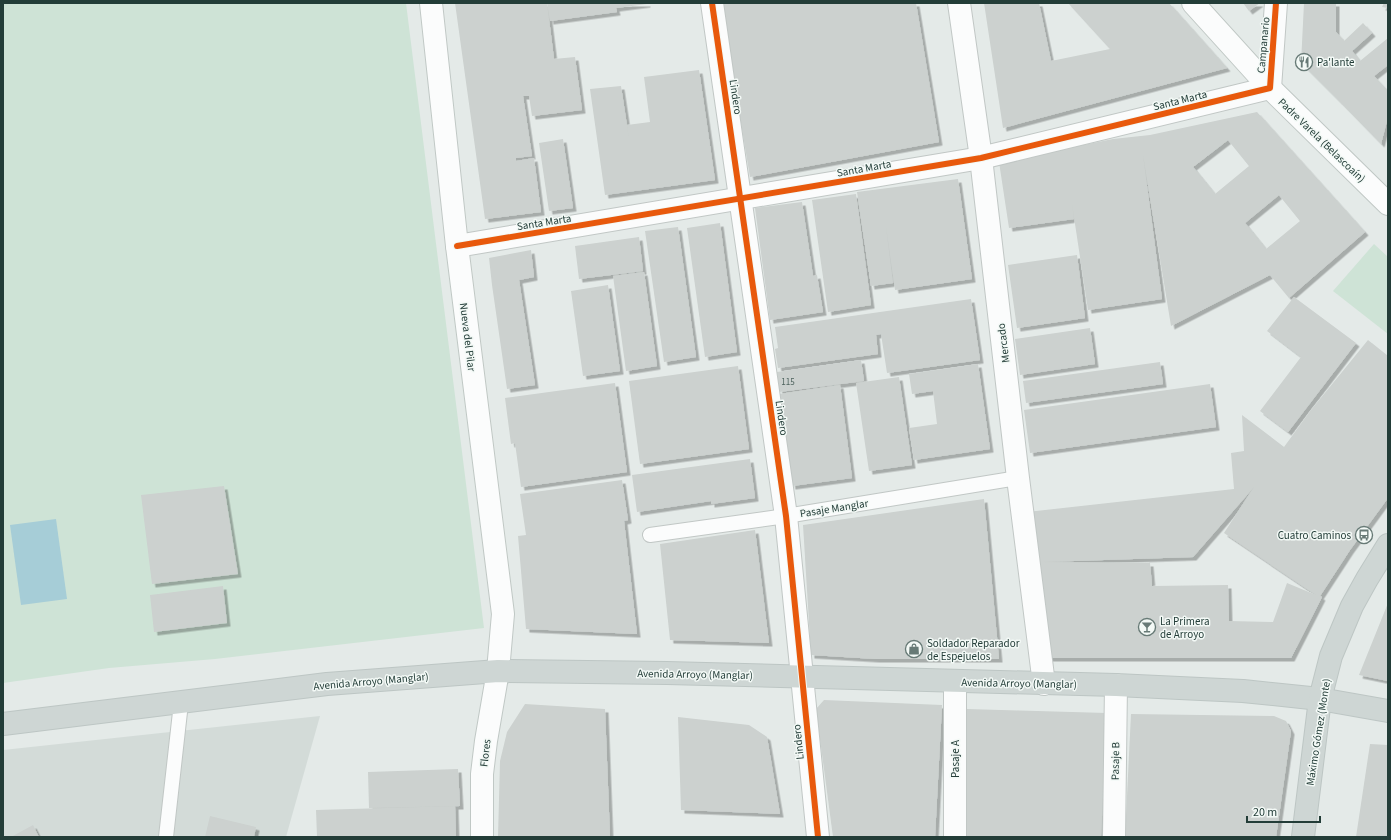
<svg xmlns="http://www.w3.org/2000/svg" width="1391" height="840" viewBox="0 0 1391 840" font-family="'Source Sans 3',sans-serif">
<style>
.built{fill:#d3dbd8}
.green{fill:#cee3d6}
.water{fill:#a6cdd7}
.building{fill:#ccd1cf;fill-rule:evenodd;filter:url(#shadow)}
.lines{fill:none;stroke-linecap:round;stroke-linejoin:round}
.lane-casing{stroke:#c1c7c5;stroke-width:16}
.street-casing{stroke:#c1c7c5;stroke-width:24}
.secondary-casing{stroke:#c0c8c5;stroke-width:24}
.primary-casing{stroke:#bdc6c4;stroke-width:24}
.lane{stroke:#fbfcfc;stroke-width:14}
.street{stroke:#fbfcfc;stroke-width:22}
.secondary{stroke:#fbfcfc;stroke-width:22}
.primary{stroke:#ced6d4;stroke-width:22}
.cycleway-casing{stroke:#f3f9f6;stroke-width:8}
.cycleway{stroke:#e8590c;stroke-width:6}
.labels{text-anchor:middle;stroke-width:3;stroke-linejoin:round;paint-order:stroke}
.number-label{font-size:9px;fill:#4e635e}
.street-label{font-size:11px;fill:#233d38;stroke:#f3f9f6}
.poi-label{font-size:11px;fill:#233d38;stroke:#f3f9f6;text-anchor:start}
</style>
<defs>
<filter id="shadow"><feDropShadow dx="3.5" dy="3.5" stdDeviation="0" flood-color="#0004"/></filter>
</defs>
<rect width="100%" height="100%" fill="#e4eae8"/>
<path class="built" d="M320,716l-34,121h-283v-87z"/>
<g class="green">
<path d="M3,3h403l78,625 -269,31 -106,9 -106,15z"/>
<path d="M1374,244l14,13v77l-55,-43z"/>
</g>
<path class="water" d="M56,519l11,80 -46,6 -11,-80z"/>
<g class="building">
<path d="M455,3h92l7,56 21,-2 7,53 -50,6 -3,-20h-6l9,60 -16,2v3l18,-3 7,54 -56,7z"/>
<path d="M547,3h100v1l-31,4 1,4 -67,9z"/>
<path d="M721,3h195l23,139 -189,35z"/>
<path d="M984,3h55l12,58 59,-12 -42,-46h101l58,65 -224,60z"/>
<path d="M1243,3h17l-11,8z"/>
<path d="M1304,3h32v29l8,9 19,-18 9,10 -20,18 8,10 28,-23v27l-14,11 14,15v26l-7,27 -44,-45 -36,-36z"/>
<path d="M1384,3h4v5l-6,-1z"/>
<path d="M699,70l16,110 -110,15 -15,-106 31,-3 8,53 -2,-14 23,-3 -6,-45z"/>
<path d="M1257,112l108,120 -76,66 -19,-23 -99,51 -28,-171 19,144 -74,11 -16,-106 2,15 -65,9 -10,-66 114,-23 37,-4zM1228,140l21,26 -34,28 -22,-27zM1279,195l21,26 -34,28 -21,-26z"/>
<path d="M563,139l10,69 -24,3 -10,-68z"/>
<path d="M958,179l14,100 -77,11 -9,-63 7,56 -22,3 -14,-94z"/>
<path d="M856,194l15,111 -43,7 -16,-112z"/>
<path d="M802,202l11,74 4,-1 6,37 -53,8 -15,-112z"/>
<path d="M720,223l17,129 -32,5 -18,-129z"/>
<path d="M678,227l18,130 -32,5 -19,-131z"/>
<path d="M639,237l4,34 -64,8 -4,-33z"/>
<path d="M531,250l3,27 -15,3 16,105 -28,4 -15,-104 -3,-27z"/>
<path d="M1077,255l8,63 -68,10 -9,-63z"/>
<path d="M644,272l13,94 -31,5 -13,-95z"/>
<path d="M608,285l12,86 -37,5 -12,-85z"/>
<path d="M1294,297l62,46 -68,89 -28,-21 41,-54 -34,-26z"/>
<path d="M971,299l9,61 -93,13 -6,-39 -5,1 2,19 -100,14 -3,-19 3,-1 -3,-21z"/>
<path d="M1090,328l5,36 -75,11 -5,-36z"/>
<path d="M1368,340l20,16v142l-38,52 -30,46 2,1 -31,61h-250l-14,-146 207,-23 -3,-36 13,-2 -2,-36 42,32 27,-37zM1254,487l-30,46 92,62 -29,-12 -14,39 -44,-1 -1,-36 -76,1 -2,-23 -106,-1 149,-5z"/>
<path d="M861,360l3,21 -85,11 -2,-20z"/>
<path d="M1160,362l3,22 -137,19 -3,-22z"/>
<path d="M978,364l12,85 -76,11 -5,-32 28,-4 -4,-33 -21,3 -3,-20z"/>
<path d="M738,366l11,83 -109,15 -11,-83z"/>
<path d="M899,377l13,88 -43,6 -13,-88z"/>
<path d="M615,383l12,89 -106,15 -6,-44 -4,1 -6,-46z"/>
<path d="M1210,384l6,43 -186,26 -6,-43z"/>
<path d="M840,385l12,93 -60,8 -13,-92z"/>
<path d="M750,459l5,39 -44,6v-3l-74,11 -5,-37z"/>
<path d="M622,480l6,40 -4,1 13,113 -111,-5 -8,-93 8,-1 -6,-41z"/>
<path d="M224,486l14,88 -86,10 -11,-89z"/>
<path d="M984,499l15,160h-123l-65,-4 -8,-130z"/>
<path d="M755,530l14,113 -99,-3 -10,-96z"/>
<path d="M223,586l4,37 -73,9 -4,-37z"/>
<path d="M1388,603v78l-29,-6z"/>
<path d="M824,700l118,5 -7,132h-102l-17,-128z"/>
<path d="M525,704l80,5 5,128h-112l2,-76 7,-29z"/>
<path d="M967,709l140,4 -6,124h-135z"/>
<path d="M1131,714l143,2 12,5 5,10 -15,106h-151z"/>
<path d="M678,717l71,8 18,12 13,77 -99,-4z"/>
<path d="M1370,744l18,1v92h-32z"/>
<path d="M458,769l2,37 -91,2 -1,-36z"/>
<path d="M455,806l1,31h-139l-1,-27z"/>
<path d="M210,816l46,11 -2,10h-49z"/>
<path d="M33,825l6,12h-28z"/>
</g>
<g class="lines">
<g class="lane-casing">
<g id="lane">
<path d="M650,535l136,-19 232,-38"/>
<path d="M166,837l15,-134"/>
</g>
</g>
<g class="street-casing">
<g id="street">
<path d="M712,3l74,513 32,321"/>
<path d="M959,3l22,155 37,320 26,206"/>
<path d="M457,246l524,-88 289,-70 6,-85"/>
<path d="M955,681v156"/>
<path d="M1114,837l2,-152"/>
</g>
</g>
<g class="secondary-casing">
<g id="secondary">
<path d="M431,3l26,243 46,368 -5,57 -12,70 -4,33v63"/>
<path d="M1193,3l77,85 118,116"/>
</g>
</g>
<g class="primary-casing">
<g id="primary">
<path d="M3,724l324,-40 171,-13 169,2 449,12 127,6 77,8 68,12"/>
<path d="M1303,837l17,-138 11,-43 21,-50 15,-27 21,-34"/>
</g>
</g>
<use href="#lane" class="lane"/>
<use href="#street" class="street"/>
<use href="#secondary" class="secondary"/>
<use href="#primary" class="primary"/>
<g class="cycleway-casing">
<g id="cycleway">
<path d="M712,3l74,513 32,321"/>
<path d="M457,246l524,-88 289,-70 6,-85"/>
</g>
</g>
<use href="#cycleway" class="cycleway"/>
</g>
<defs>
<g id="restaurant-ring" transform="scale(0.9)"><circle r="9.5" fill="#f3f9f6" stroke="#677a76" stroke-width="1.5"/><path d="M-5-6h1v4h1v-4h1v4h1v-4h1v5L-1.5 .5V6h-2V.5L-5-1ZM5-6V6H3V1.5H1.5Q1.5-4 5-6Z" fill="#677a76"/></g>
<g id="bus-ring" transform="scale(0.9)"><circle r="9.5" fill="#f3f9f6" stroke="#677a76" stroke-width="1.5"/><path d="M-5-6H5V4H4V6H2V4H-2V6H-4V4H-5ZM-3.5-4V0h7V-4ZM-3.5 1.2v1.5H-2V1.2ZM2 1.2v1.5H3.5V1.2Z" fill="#677a76"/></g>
<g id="bar-ring" transform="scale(0.9)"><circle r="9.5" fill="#f3f9f6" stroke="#677a76" stroke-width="1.5"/><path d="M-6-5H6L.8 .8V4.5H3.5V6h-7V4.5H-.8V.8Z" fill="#677a76"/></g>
<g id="shop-ring" transform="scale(0.9)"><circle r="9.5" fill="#f3f9f6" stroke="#677a76" stroke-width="1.5"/><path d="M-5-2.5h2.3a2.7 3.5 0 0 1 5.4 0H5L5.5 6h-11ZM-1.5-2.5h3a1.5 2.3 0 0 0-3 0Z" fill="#677a76"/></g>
</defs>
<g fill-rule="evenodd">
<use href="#restaurant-ring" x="1304" y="62"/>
<use href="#bus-ring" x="1364" y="535"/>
<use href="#bar-ring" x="1147" y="627"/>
<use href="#shop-ring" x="914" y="649"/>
</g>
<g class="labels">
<g class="number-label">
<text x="788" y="385">115</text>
</g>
<g class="street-label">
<text transform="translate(1263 45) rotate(-85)" y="4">Campanario</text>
<text transform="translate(736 97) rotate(82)" y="4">Lindero</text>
<text transform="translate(1180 100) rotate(-14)" y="4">Santa Marta</text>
<text transform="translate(1322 140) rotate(44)" y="4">Padre Varela (Belascoaín)</text>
<text transform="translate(864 168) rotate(-10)" y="4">Santa Marta</text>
<text transform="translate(544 222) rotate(-9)" y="4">Santa Marta</text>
<text transform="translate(468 337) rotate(83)" y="4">Nueva del Pilar</text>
<text transform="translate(1003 343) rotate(-97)" y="4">Mercado</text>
<text transform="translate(782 418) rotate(82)" y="4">Lindero</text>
<text transform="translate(834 508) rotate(-9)" y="4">Pasaje Manglar</text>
<text transform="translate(695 674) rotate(1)" y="4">Avenida Arroyo (Manglar)</text>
<text transform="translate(371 681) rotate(-5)" y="4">Avenida Arroyo (Manglar)</text>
<text transform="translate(1019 683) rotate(1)" y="4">Avenida Arroyo (Manglar)</text>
<text transform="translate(1318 732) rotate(-81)" y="4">Máximo Gómez (Monte)</text>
<text transform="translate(798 742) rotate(-96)" y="4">Lindero</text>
<text transform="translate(485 753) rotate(-83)" y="4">Flores</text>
<text transform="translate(955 759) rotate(-90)" y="4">Pasaje A</text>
<text transform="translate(1115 761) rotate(-89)" y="4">Pasaje B</text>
</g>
<g class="poi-label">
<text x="1317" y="66">Pa'lante</text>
<text x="1351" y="539" text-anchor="end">Cuatro Caminos</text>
<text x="1160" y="625">La Primera<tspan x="1160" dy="13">de Arroyo</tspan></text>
<text x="927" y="647">Soldador Reparador<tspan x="927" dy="13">de Espejuelos</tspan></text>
</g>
</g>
<rect width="1391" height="840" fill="none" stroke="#233d38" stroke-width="8"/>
<path d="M1247 816v6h73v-6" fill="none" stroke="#233d38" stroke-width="2"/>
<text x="1253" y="816" font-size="12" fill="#233d38" stroke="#f3f9f6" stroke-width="3" paint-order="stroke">20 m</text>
</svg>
